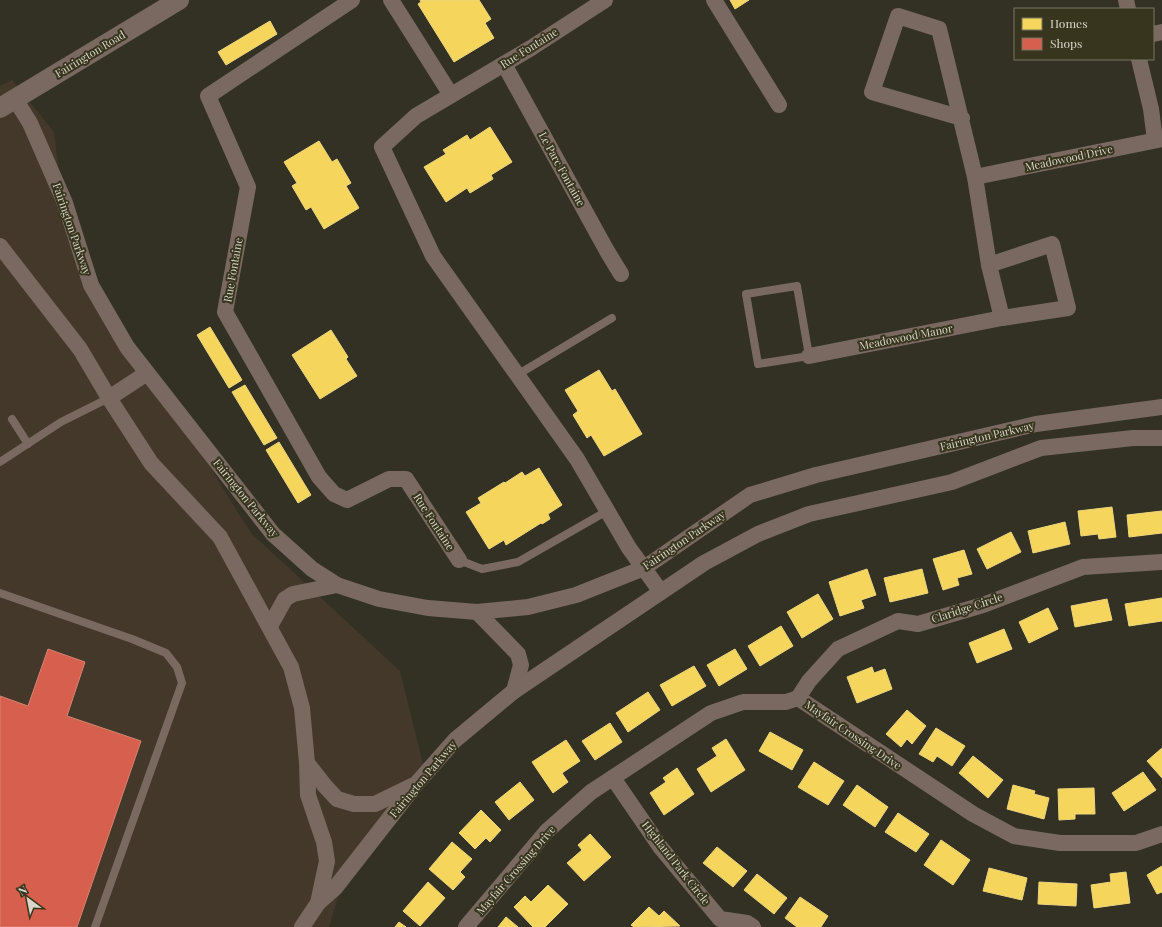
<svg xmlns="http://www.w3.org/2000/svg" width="1162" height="927" viewBox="0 0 1162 927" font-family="'Playfair Display',serif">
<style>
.commercial{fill:#44382a}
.homes{fill:#f6d55c;stroke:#edd67d}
.shops{fill:#d6604d;stroke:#d78472}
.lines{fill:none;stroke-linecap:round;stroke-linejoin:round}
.service{stroke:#796960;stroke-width:8}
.minor{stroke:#796960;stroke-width:16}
.tertiary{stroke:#796960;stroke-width:20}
.labels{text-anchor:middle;stroke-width:4;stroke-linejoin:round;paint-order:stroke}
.street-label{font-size:11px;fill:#d9d7c9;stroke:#38351e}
</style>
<rect width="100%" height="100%" fill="#323124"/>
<path class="commercial" d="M12,80l42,52 13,107 184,294 149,138 27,109 -77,79 -21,68h-329v-841z"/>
<g class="homes">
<path d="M420,0h59l12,19 -6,4 9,15 -40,24 -36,-58 3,-2z"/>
<path d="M730,0h19l-14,9z"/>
<path d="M270,21l7,13 -51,31 -8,-13z"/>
<path d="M490,127l22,35 -21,13 2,4 -23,14 -3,-5 -21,14 -22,-35 22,-13 -3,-4 24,-15 3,5z"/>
<path d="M319,141l13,21 5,-3 14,24 -5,3 13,22 -35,21 -13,-22 -5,3 -14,-24 5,-3 -13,-21z"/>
<path d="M210,327l32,53 -13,8 -32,-53z"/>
<path d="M331,330l17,27 -2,2 11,17 -37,23 -28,-44z"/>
<path d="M599,370l13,21 3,-2 27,45 -38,22 -13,-21 -4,3 -14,-23 5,-4 -13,-21z"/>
<path d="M245,385l32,53 -13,7 -32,-53z"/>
<path d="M279,442l32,53 -13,8 -32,-53z"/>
<path d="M539,468l23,37 -14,9 2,5 -8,5 -1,-1 -35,22 -2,-5 -15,9 -23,-37 15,-9 -3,-5 26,-16 1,1 17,-11 3,4z"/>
<path d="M1112,507l4,30 -17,2 -1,-5 -17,2 -3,-25z"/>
<path d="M1162,511v22l-33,4 -2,-22z"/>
<path d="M1065,522l5,22 -37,9 -5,-22z"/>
<path d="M1011,532l10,20 -34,17 -10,-20z"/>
<path d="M964,550l8,24 -15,4 2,7 -16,5 -10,-31z"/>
<path d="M867,569l9,26 -15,5 3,8 -24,8 -11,-34z"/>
<path d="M922,569l6,24 -38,9 -6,-24z"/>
<path d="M818,594l15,25 -31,19 -15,-26z"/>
<path d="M1162,598v23l-33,5 -4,-22z"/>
<path d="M1107,599l5,21 -37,7 -4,-21z"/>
<path d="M1048,608l10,21 -29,14 -10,-21z"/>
<path d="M781,626l12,20 -33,20 -12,-20z"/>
<path d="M1004,629l8,20 -35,14 -8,-20z"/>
<path d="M735,649l12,20 -28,17 -12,-21z"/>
<path d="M694,666l12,20 -34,20 -12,-21z"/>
<path d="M872,667l2,6 11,-4 7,20 -35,14 -10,-26z"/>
<path d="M648,692l12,18 -32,22 -12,-19z"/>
<path d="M907,710l19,16 -14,18 -5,-5 -6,8 -15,-13z"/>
<path d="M610,723l12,19 -27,18 -13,-19z"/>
<path d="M936,728l29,18 -13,20 -15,-10 -4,6 -14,-8z"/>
<path d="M770,732l33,18 -11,20 -33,-19z"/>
<path d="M726,739l19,31 -34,22 -14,-23 20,-13 -5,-8z"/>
<path d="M566,740l14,21 -18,12 6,9 -15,11 -21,-31z"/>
<path d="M1162,748v30l-15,-17z"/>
<path d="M973,756l30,24 -15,18 -29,-25z"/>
<path d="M814,762l30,19 -16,24 -30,-18z"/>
<path d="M677,768l17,26 -30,21 -14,-22 16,-11 -3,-4z"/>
<path d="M1143,772l13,18 -32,21 -12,-18z"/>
<path d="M520,782l14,18 -25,20 -14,-18z"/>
<path d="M857,785l31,22 -13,20 -32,-22z"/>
<path d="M1013,785l22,6 -1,3 15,4 -5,21 -37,-10z"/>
<path d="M1094,788l1,26h-20v5l-16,1 -1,-31z"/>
<path d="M481,810l20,20 -11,12 -4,-4 -11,11 -16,-16z"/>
<path d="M898,813l31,21 -13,18 -31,-20z"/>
<path d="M590,834l21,23 -27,24 -17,-18 15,-13 -4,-5z"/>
<path d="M941,840l29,20 -17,25 -29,-20z"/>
<path d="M452,842l20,17 -12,13 5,5 -12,13 -24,-21z"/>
<path d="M717,847l30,24 -14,16 -30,-24z"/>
<path d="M1162,866v26l-5,2 -10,-19z"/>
<path d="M989,868l38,10 -5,22 -39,-9z"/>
<path d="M1126,872l4,31 -36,5 -3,-23 20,-3 -1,-8z"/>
<path d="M757,874l30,24 -13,16 -30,-24z"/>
<path d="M428,882l17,16 -25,28 -17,-15z"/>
<path d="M1039,882l38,2 -1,22 -38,-2z"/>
<path d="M548,885l20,19 -23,23h-12l-19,-20 11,-11 6,6z"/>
<path d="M800,897l28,19 -7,11h-24l-12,-9z"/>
<path d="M649,907l10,9 5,-5 16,15 -46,1 -3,-2z"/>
<path d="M506,917l12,10h-20z"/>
<path d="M399,922l7,5h-11z"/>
</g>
<path class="shops" d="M48,649l37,13 -18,54 74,25 -64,186h-77v-231l28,10z"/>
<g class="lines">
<g class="service">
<path d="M797,286l12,70 -51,8 -12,-70z"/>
<path d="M517,375l95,-57"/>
<path d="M12,419l16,25"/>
<path d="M0,462l61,-40 48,-24"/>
<path d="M459,560l23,9 36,-7 89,-51"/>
<path d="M0,593l132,46 34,14 11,14 5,16 -87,244"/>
</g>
<g class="minor">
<path d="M352,0l-144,96 40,91 -23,125 94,165 15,17 13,6 42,-21h17l53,81"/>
<path d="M391,0l60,95"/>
<path d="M605,0l-74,48 -115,68 -34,31 51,109 144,203 52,89 32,44"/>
<path d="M714,0l65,105"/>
<path d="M1126,0l2,9"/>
<path d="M1153,34l9,-2"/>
<path d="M1139,59l12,50 4,31"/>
<path d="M504,64l103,187 14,23"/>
<path d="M15,99l15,24 35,80 26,82 36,62 146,187 39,35 25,16 42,14 49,9 49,4 51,-5 48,-12 68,-27 106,-73 66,-20 220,-51 126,-17"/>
<path d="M962,118l-90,-26 26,-76 41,13 36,148 14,88 13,53"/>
<path d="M975,177l187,-38"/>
<path d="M0,246l80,103 29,49 42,65 69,74 71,130 11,41 5,55 1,32 16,47 3,19 -9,42 -16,24"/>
<path d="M809,356l193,-38 66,-10 -16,-64 -63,21"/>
<path d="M109,398l38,-25"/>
<path d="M477,612l41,42 3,11 -7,26"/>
<path d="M270,626l15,-27 8,-5 44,-9"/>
<path d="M798,698l11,-17 29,-32 60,-28 20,3 65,-19 100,-38 79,-5"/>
<path d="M307,763l18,23 12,13 17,5h21l39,-19"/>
<path d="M613,778l48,70 59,71 27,4 6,4"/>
<path d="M318,903l17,-15 82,-105 38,-43 59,-49 190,-128 54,-29 51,-20 143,-32 89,-34 92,-10h29"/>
<path d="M466,927l81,-96 44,-39 120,-79 32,-11h43l12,-4 175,116 41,22 46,7h76l26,-9"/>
</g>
<path class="tertiary" d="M0,108l179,-108"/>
</g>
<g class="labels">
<g class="street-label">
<text transform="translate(529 48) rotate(-32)" y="4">Rue Fontaine</text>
<text transform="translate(90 54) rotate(-31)" y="4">Fairington Road</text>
<text transform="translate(1069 158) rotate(-12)" y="4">Meadowood Drive</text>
<text transform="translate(562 169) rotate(61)" y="4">Le Parc Fontaine</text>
<text transform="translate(72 229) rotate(71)" y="4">Fairington Parkway</text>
<text transform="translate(233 270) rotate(-80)" y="4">Rue Fontaine</text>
<text transform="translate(906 337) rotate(-11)" y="4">Meadowood Manor</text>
<text transform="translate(987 436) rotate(-13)" y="4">Fairington Parkway</text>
<text transform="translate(246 498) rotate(51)" y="4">Fairington Parkway</text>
<text transform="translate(434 522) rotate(57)" y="4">Rue Fontaine</text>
<text transform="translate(684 540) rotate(-34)" y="4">Fairington Parkway</text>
<text transform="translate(967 608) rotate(-18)" y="4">Claridge Circle</text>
<text transform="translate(853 735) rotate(34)" y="4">Mayfair Crossing Drive</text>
<text transform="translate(423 779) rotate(-50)" y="4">Fairington Parkway</text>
<text transform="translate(676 863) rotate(52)" y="4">Highland Park Circle</text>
<text transform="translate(516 870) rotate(-49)" y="4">Mayfair Crossing Drive</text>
</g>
</g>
<rect x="1014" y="8" width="140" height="52" fill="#38351e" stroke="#787662"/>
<rect x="1022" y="18" width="20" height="12" fill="#f6d55c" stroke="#787662"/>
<text x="1050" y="28" font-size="12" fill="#d9d7c9">Homes</text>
<rect x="1022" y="38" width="20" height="12" fill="#d6604d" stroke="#787662"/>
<text x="1050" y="48" font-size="12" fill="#d9d7c9">Shops</text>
<g transform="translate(28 899) rotate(328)" stroke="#38351e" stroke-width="3" paint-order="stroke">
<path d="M0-3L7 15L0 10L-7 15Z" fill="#d9d7c9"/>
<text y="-6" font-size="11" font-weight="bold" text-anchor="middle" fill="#d9d7c9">N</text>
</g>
</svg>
